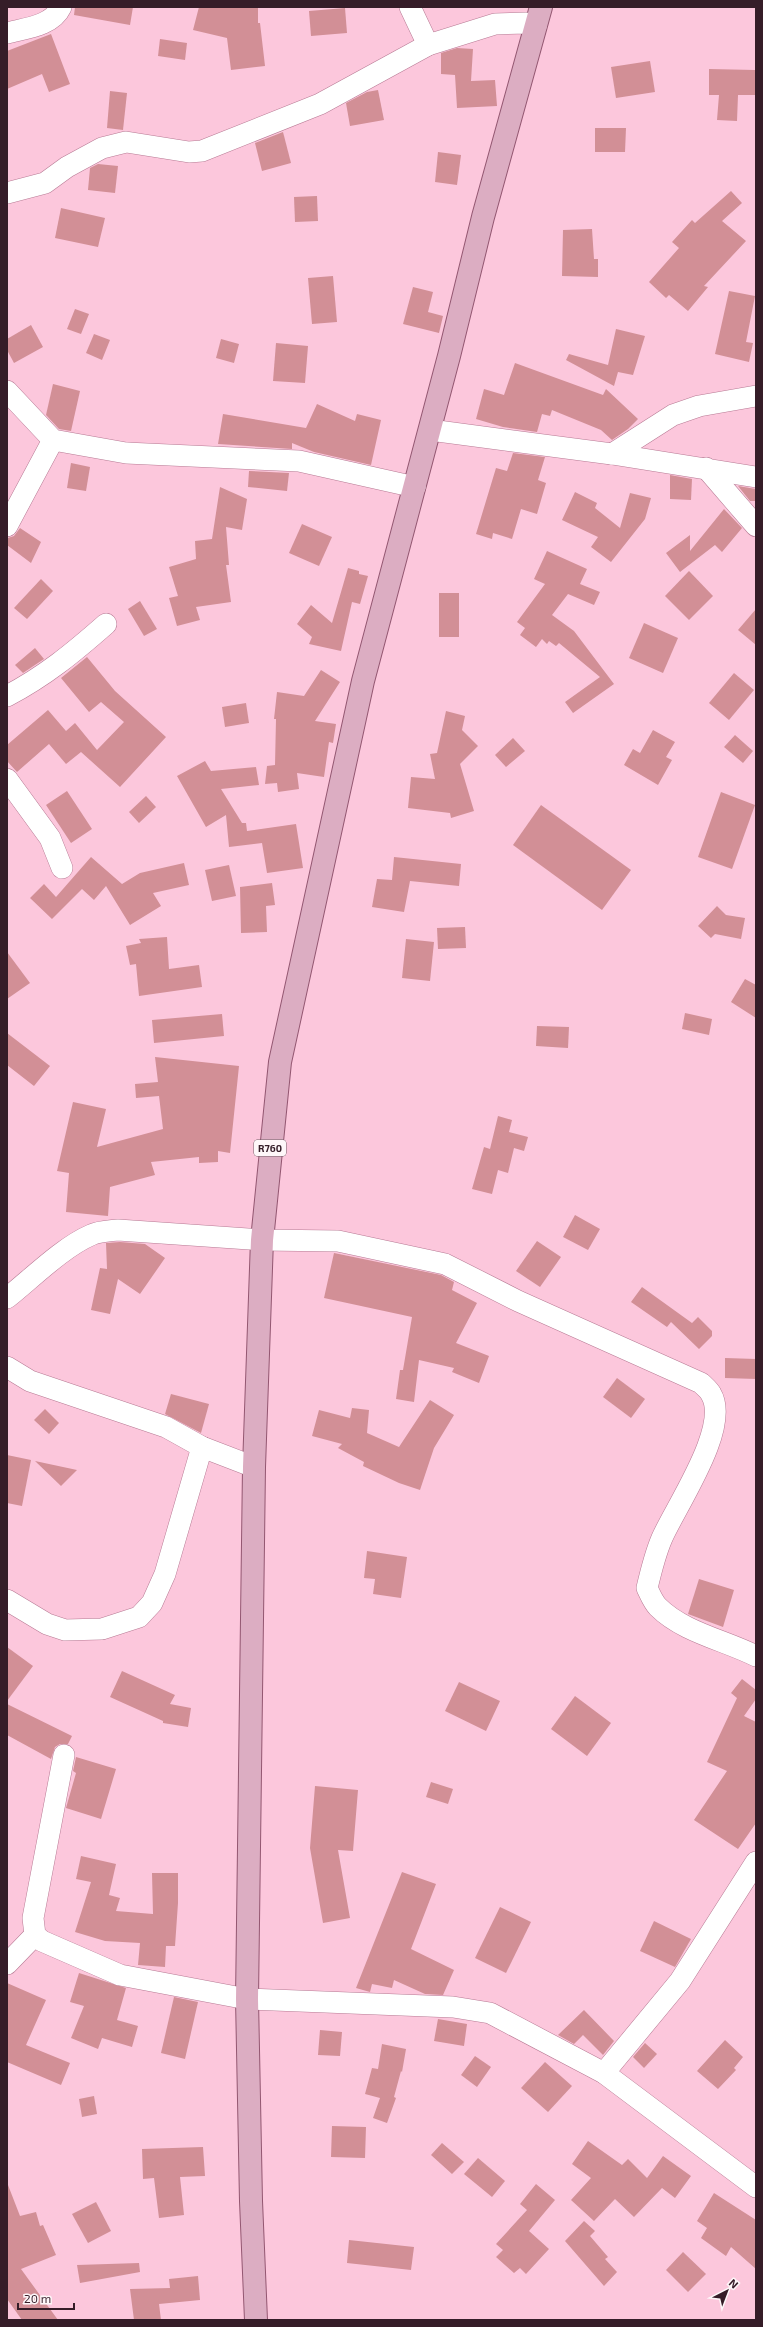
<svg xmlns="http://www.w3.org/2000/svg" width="763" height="2327" viewBox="0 0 763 2327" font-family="'Exo 2',sans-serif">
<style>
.building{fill:#d28f96}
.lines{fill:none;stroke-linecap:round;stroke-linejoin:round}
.minor-casing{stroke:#b77a94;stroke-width:22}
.major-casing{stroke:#935771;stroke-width:24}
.minor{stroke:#fff;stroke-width:21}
.major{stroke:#dcadc2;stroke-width:22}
.labels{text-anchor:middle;stroke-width:3.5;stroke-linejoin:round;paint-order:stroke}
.shield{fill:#fef7f9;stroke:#715e67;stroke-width:1}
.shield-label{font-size:10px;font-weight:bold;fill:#351d28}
</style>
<rect width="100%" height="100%" fill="#fcc7dc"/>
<g class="building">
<path d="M75,7h58l-3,18 -56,-10z"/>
<path d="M199,7h59v16h2l5,43 -34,4 -4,-32 -34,-8z"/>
<path d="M345,8l2,25 -36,3 -2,-25z"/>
<path d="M51,34l19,50 -21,8 -7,-18 -35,15v-38z"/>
<path d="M160,39l27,4 -2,17 -27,-4z"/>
<path d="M457,48l16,1 -2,32 24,-1 2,26 -40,2 -2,-33 -14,-1v-21z"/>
<path d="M650,61l5,31 -39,6 -5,-31z"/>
<path d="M709,69l46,1v25h-17l-1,26 -20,-1 2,-25h-10z"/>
<path d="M378,90l6,30 -34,6 -4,-23 21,-11z"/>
<path d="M110,91l17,2 -4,37 -16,-2z"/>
<path d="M595,128h31l-1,24h-30z"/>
<path d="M283,132l8,31 -29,8 -7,-28z"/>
<path d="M438,152l23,3 -4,30 -22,-3z"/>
<path d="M98,164l20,2 -3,27 -27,-3 2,-22z"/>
<path d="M731,191l11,12 -20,18 24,20 -42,45 4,1 -20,24 -19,-16 -3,3 -17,-16 30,-34 -7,-6 20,-22 3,3z"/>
<path d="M317,196l1,25 -23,1 -1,-25z"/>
<path d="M61,208l44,10 -7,29 -43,-9z"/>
<path d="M592,229l2,30h4v18l-36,-1 1,-46z"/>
<path d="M333,276l4,46 -25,2 -4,-46z"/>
<path d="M413,287l20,5 -5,20 15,4 -4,17 -36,-9z"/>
<path d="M729,291l26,5 -9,46 7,1 -4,19 -34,-8z"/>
<path d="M75,309l14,5 -8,20 -14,-5z"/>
<path d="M31,325l12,22 -29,16 -7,-13v-11z"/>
<path d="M616,329l29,7 -12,39 -15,-3 -4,14 -48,-26 3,-6 39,11z"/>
<path d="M94,334l16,6 -8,20 -16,-7z"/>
<path d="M221,339l18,5 -5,19 -18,-5z"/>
<path d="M276,343l32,3 -3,37 -32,-2z"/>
<path d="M515,363l88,32 3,-6 32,30 -10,10 -16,11 -11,-10 -49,-20 -2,6 -8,-2 -5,18 -34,-5 -27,-8 8,-30 20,6z"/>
<path d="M53,384l27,7 -9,40 -12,-2 -13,-14z"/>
<path d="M317,404l38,17 2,-7 24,6 -10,45 -57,-13 -22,-9v6l-74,-5 5,-30 83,14z"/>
<path d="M513,453l32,4 -7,23 8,3 -9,31 -16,-5 -9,30 -19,-6 -1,6 -16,-5 20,-66 11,3z"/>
<path d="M71,463l19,4 -4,24 -19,-3z"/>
<path d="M249,471l40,2 -2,18 -39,-4z"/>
<path d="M670,475l22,4 -1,21 -21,-1z"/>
<path d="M738,486l18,3v12h-6z"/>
<path d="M220,487l27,12 -5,31 -16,-3 3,38h-3l5,37 -35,5 4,13 -23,6 -8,-28 9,-2 -9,-29 27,-8 -1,-18 17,-2z"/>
<path d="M575,492l22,11 -2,5 25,20 10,-35 21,5 -6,21 -34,43 -20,-15 7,-10 -36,-17z"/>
<path d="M724,509l18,19 -20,24 -7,-7 -35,27 -14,-19 24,-18v16z"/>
<path d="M302,524l30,13 -13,29 -30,-13z"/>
<path d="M20,528l21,14 -10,21 -24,-18 1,-7 6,-2z"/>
<path d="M547,551l40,18 -7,15 20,8 -6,13 -26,-11 -16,21 22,16 40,53 -41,29 -8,-11 35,-25 -41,-34 -3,3 -7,-5 -2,3 -5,-5 -6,8 -16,-12 5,-7 -8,-6 28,-38 -11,-5z"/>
<path d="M348,568l11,3v3l9,2 -8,28 -8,-2 -11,49 -32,-7 3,-7 -15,-13 14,-19 21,18z"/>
<path d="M689,571l24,25 -24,24 -24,-24z"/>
<path d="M41,579l12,12 -26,28 -13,-11z"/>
<rect x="439" y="593" width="20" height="44"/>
<path d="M140,601l17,28 -13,7 -16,-27z"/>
<path d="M756,609v36l-18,-15z"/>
<path d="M644,623l34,15 -15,35 -34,-15z"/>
<path d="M35,648l9,11 -21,14 -8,-8z"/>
<path d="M87,657l28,34 51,46 -46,50 -39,-35 -15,12 -17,-20 -32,28 -10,-11v-16l41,-35 18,21 9,-8 22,27 27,-28 -23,-20 -12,10 -28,-34z"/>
<path d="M321,670l19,12 -25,39 21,3 -3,19 -4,-1 -5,35 -27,-4 2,16 -21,3 -1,-9 -12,1 2,-18 8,-1 1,-46h-2l3,-27 27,4z"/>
<path d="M734,673l20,17 -25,30 -20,-17z"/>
<path d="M246,703l3,20 -24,4 -3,-20z"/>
<path d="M446,711l19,5 -3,14 16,16 -18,18 14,47 -23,7 -1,-5 -42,-5 3,-31 24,2 -5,-25 7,-1z"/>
<path d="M653,730l22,12 -9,15 6,3 -14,25 -34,-20 9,-16 7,4z"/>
<path d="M735,735l18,16 -10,12 -19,-16z"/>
<path d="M513,738l12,13 -19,16 -11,-12z"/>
<path d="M205,761l6,10 45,-4 3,18 -38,4 21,34h4l1,8 49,-7 7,44 -36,5 -5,-30 -33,4 -3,-32 -20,12 -29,-51z"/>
<path d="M67,791l25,38 -21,14 -25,-38z"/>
<path d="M721,792l34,13 -23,64 -34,-12z"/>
<path d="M146,796l10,11 -17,16 -10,-11z"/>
<path d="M541,805l90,65 -29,40 -89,-65z"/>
<path d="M91,857l31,27 18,-11 44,-10 5,22 -36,8 8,13 -31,19 -24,-39 -12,14 -12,-11 -30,30 -22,-21 14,-14 12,13z"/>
<path d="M394,857l67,7 -2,22 -49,-5 -6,31 -32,-5 5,-28 15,1z"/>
<path d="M229,865l7,31 -24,5 -7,-31z"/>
<path d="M272,883l3,22 -9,1 1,26 -26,1 -1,-46z"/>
<path d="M717,906l9,9 19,3 -4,21 -26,-5 -4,4 -13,-12z"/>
<path d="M465,927l1,21 -28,1 -1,-21z"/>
<path d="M167,937l2,32 30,-4 3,22 -63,9 -3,-32 -6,1 -4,-19 15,-3 -2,-4z"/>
<path d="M406,939l28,3 -4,39 -28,-3z"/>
<path d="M7,952l23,31 -23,16z"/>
<path d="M745,979l11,6v33l-25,-16z"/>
<path d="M685,1013l27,6 -3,16 -27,-6z"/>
<path d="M222,1014l2,22 -70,7 -2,-23z"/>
<path d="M537,1026l32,1 -1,21 -32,-2z"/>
<path d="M7,1033l43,33 -16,20 -27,-21z"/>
<path d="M155,1057l84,9 -9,87 -12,-2v11l-19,1v-6l-48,5 4,13 -45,12 -2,29 -42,-4 3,-39 -12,-2 16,-69 33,7 -9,38 66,-18 -4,-33 -23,2 -1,-14 23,-2z"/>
<path d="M498,1116l14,4 -3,12 19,5 -4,14 -10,-3 -6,25 -10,-3 -6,24 -20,-5 12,-42 6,2z"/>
<path d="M575,1215l25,14 -12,21 -25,-13z"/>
<path d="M537,1241l24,16 -21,30 -24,-16z"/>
<path d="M120,1242l25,2 20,14 -25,36 -22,-15 -8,35 -19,-4 9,-42 7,1 -1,-26z"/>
<path d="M334,1253l107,22 13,7 -2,8 25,13 -21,40 33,13 -10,27 -27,-11 2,-4 -35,-8 -5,42 -18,-3 4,-29h3l9,-53 -88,-19z"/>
<path d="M642,1287l50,36 6,-6 14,14v5l-13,13 -28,-27 -4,5 -36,-25z"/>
<path d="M725,1358l31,1v20l-31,-1z"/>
<path d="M617,1378l28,21 -14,19 -28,-21z"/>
<path d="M171,1394l38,10 -8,29 -36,-19z"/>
<path d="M430,1400l24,15 -20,33 -14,42 -21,-7 -36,-17 1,-4 -26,-14 4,-4 -30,-8 7,-26 31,8 2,-10 17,2 -2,23 32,14z"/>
<path d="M45,1409l14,14 -10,11 -15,-14z"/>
<path d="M7,1455l24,5 -9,46 -15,-3z"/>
<path d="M35,1461l42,9 -16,16z"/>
<path d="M367,1551l40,6 -6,41 -28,-4 2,-15 -11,-1z"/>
<path d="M699,1579l35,11 -11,37 -35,-13z"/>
<path d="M7,1647l26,19 -26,35z"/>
<path d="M122,1671l53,24 -5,9 21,4 -3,19 -25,-4v-2l-53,-24z"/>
<path d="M742,1679l14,11v9l-12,17 12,6v101l-18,26 -44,-29 33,-49 -20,-9 30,-64 -6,-5z"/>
<path d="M459,1682l41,19 -14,30 -41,-20z"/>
<path d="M575,1696l36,27 -24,33 -36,-27z"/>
<path d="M7,1704l65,32 -4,8h-8l-5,3 -4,12 -44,-24z"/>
<path d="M76,1757l40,12 -15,50 -35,-11 10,-35 -3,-2z"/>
<path d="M431,1782l22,7 -5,15 -22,-7z"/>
<path d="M315,1786l43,4 -5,61 -15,-1 12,68 -27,5 -13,-75z"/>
<path d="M81,1856l35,8 -7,31 11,3 -4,13 37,3 -1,-41h26v30l-3,43h-9l-1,21 -27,-2 2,-22 -35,-2 -30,-9 16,-50 -15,-3z"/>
<path d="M402,1872l34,12 -25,65 43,21 -11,25 -18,-1 -31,-14 -2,8 -20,-4 -2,8 -14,-4z"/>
<path d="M500,1907l31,15 -25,51 -31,-15z"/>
<path d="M654,1921l37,18 -16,28 -35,-16z"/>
<path d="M79,1973l47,15 -9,32 21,6 -6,21 -30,-9 -4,11 -27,-11 13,-32 -14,-4z"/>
<path d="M7,1983l39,17 -20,45 44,18 -9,22 -54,-23z"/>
<path d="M174,1997l24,5 -13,57 -24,-6z"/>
<path d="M584,2010l30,31 -11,14 -20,-20 -9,9 -16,-9z"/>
<path d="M438,2019l29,5 -3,22 -30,-5z"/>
<path d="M320,2030l22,2 -2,24 -22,-1z"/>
<path d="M725,2040l18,17 -9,11 2,2 -18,19 -21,-18z"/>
<path d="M645,2043l12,11 -13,14 -11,-11z"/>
<path d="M382,2044l24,5 -4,23 -1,-1 -7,26 2,1 -9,25 -14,-5 7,-20 -15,-4 7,-26 6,1z"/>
<path d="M475,2056l16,11 -14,20 -16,-12z"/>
<path d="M545,2062l27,24 -24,26 -27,-24z"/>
<path d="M94,2096l3,18 -15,3 -3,-18z"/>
<path d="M332,2126l34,1 -1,31 -34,-1z"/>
<path d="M588,2141l34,24 6,-6 19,19 16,-22 28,20 -16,22 -13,-10 -28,29 -19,-18 -21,22 -23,-21 20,-22 -19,-14z"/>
<path d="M442,2143l22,19 -12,12 -21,-19z"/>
<path d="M203,2147l2,29 -25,1 4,38 -25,3 -5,-40 -11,1 -1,-30z"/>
<path d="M478,2158l27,23 -13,16 -28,-23z"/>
<path d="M536,2184l19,16 -26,31 20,18 -23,25 -6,-6 -6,5 -18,-16 7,-7 -7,-6 31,-34 -7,-6z"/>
<path d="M8,2185l12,31 16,-4 4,14 3,-1 13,30 -35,14 37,51h-36l-15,-21z"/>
<path d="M714,2193l42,27v49l-25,-22 -5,9 -25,-18 6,-10 -10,-7z"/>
<path d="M96,2202l15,29 -23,12 -16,-29z"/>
<path d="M584,2221l11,10 -5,5 18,21 -3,2 12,13 -13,14 -39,-45z"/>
<path d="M349,2240l65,7 -3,23 -64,-7z"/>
<path d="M683,2252l23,22 -18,18 -22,-22z"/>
<path d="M139,2263l1,9 -60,11 -3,-18z"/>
<path d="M198,2276l2,24 -41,4 2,16h-27l-4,-31 40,-1 -1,-9z"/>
</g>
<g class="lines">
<g class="minor-casing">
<g id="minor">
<path d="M410,7l18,38"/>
<path d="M7,33c19,-5 45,-7 54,-26"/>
<path d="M7,193l38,-10 22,-16 35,-19 24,-6 63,10 13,-1 118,-47 108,-59 67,-21 31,-1 10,3"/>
<path d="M7,391l46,49 73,13 173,8 116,26"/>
<path d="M430,430l182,24 144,23"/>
<path d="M612,454l61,-39 26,-9 57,-10"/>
<path d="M706,468l50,58"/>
<path d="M7,526l46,-86"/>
<path d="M7,696c38,-20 66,-43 99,-72"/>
<path d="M7,779l43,59 12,30"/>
<path d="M7,1298c24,-19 56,-51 84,-63 8,-4 18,-4 27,-5l144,10 76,1 107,23 73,37 183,82c3,3 8,7 10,11 20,33 -35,112 -49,144 -7,16 -11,33 -15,50 3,6 6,14 11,19 25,25 66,33 98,49"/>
<path d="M7,1367l23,14 136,46 36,20 52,20"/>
<path d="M7,1600l40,24 18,6 37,-1 37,-12 13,-14 13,-29 37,-127"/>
<path d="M64,1755l-31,163 2,17 7,6 78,34 127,24 206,8 37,6 114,60 152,114"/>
<path d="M7,1964l28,-29"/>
<path d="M604,2073l76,-92 76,-119"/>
</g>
</g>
<g class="major-casing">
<path id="major" d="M256,2320l-5,-119 -4,-202 7,-532 8,-227 18,-178 83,-381 86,-325 34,-139 58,-210"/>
</g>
<use href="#minor" class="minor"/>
<use href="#major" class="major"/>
</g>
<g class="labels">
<rect class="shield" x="254" y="1140" width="32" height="16" rx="3"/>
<g class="shield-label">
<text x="270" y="1152">R760</text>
</g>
</g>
<rect width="763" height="2327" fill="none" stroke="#351d28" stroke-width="16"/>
<g transform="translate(727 2291) rotate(42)" stroke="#fef7f9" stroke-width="3" paint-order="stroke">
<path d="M0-3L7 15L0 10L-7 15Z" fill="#351d28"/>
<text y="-6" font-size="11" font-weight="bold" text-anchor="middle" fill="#351d28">N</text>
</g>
<path d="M18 2303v6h56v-6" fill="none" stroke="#351d28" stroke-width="2"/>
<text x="24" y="2303" font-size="12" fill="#351d28" stroke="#fef7f9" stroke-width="3" paint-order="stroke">20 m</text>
</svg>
